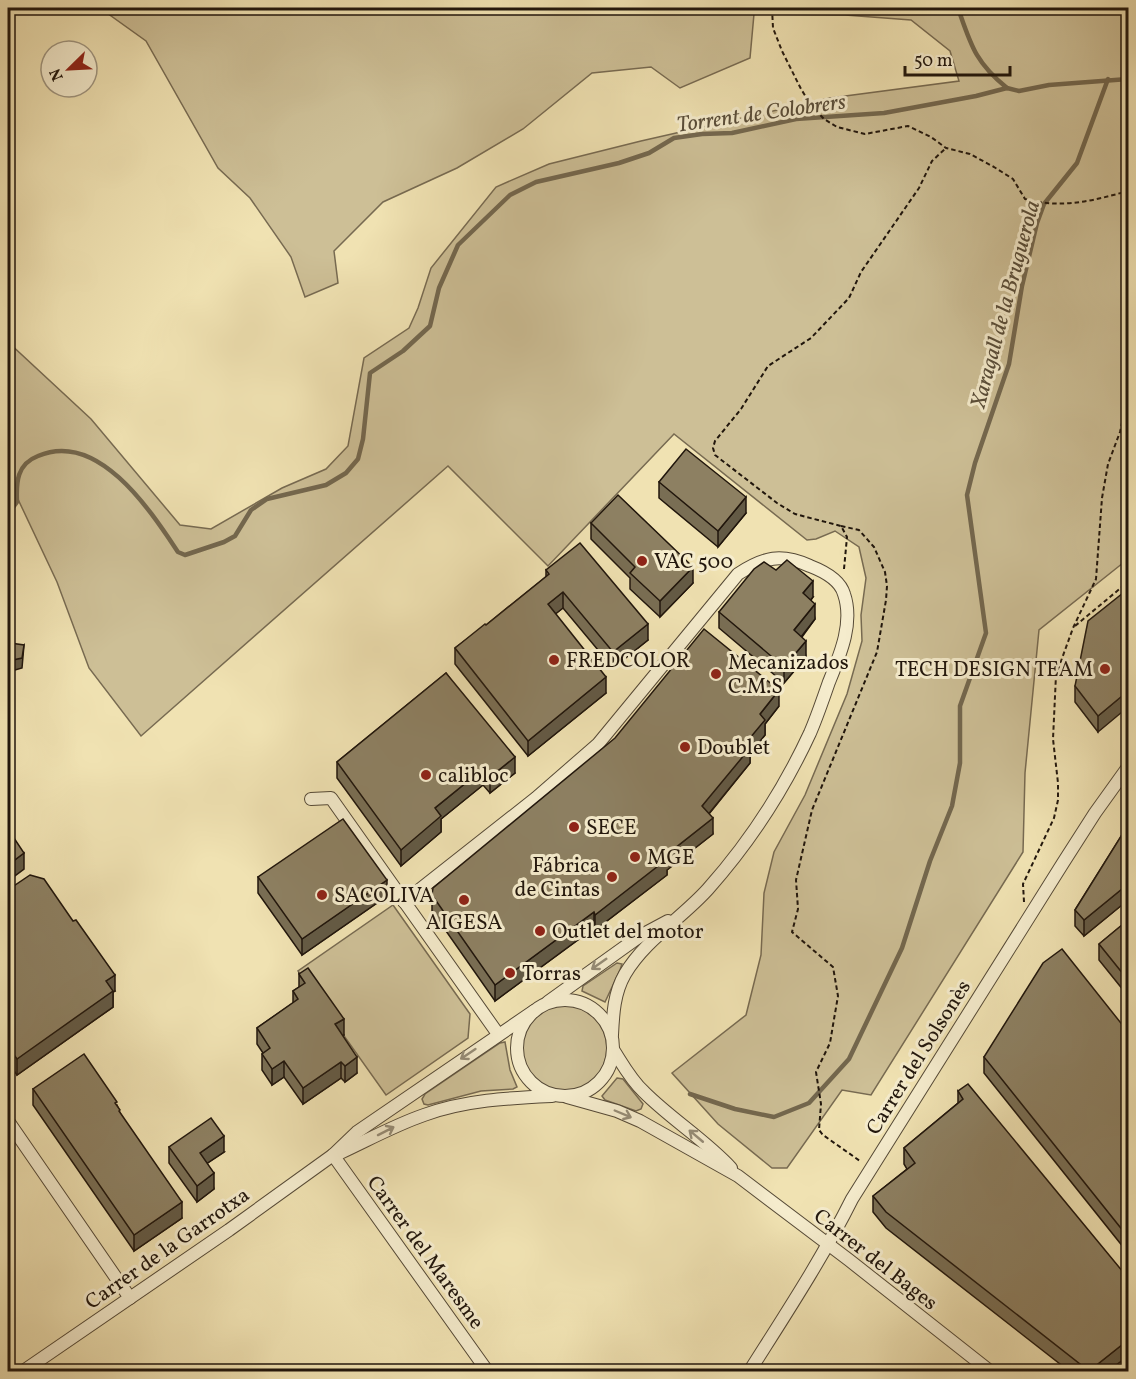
<svg xmlns="http://www.w3.org/2000/svg" width="1136" height="1379" viewBox="0 0 1136 1379" font-family="Vollkorn,serif">
<style>
.green{fill:#cdbf96;stroke:#776a51;stroke-width:1.5}
.lines{fill:none;stroke-linecap:round;stroke-linejoin:round}
.stream{stroke:#73674e;stroke-width:4.5}
.street-casing{stroke:#554936;stroke-width:14}
.path{stroke:#21160c;stroke-width:2;stroke-dasharray:4.5 3;stroke-linecap:butt}
.street{stroke:#f5eccd;stroke-width:12}
.wall{fill:#796e54;stroke:#21160c;stroke-width:1.5}
.shaded-wall{fill:#635a45;stroke:#21160c;stroke-width:1.5}
.building{fill:#8d8062;stroke:#21160c;stroke-width:1.5}
.oneway{stroke:#968c76}
.poi-dot{fill:#8f2418;stroke:#f5eccd;stroke-width:2}
.labels{text-anchor:middle;stroke-width:6;stroke-linejoin:round;paint-order:stroke}
.poi-label{font-size:21px;fill:#21160c;stroke:#f5eccd;text-anchor:start}
.street-label{font-size:21px;fill:#21160c;stroke:#f5eccd}
.water-label{font-size:22px;font-style:italic;fill:#584c38;stroke:#f5eccd}
</style>
<rect width="100%" height="100%" fill="#f0e2b2"/>
<filter id="stains"><feTurbulence type="fractalNoise" baseFrequency=".00333" numOctaves="4"/><feColorMatrix values="0 0 0 0 .2 0 0 0 0 .09 0 0 0 0 .02 0 0 0 .5 -.17"/></filter>
<radialGradient id="worn" r=".72"><stop offset=".6" stop-color="#630" stop-opacity="0"/><stop offset="1" stop-color="#630" stop-opacity=".3"/></radialGradient>
<g class="green">
<path d="M100,8h1028v551l-89,71 -14,143 -2,79 -152,243 -29,-5 -55,78h-15l-54,-44 -46,-51 74,-58 15,-60 3,-62 10,-41 31,-57 42,-101 15,-53 -1,-26 5,-37 -7,-31 -24,-16 -19,8 -9,1 -133,-106 -126,132 -100,-100 -307,270 -52,-68 -32,-86 -49,-104v-136l83,77 89,106 31,4 71,-41 44,-19 22,-23 16,-88 45,-30 9,-20 13,-40 65,-81 53,-23 92,-23 189,-43 129,-17 -9,-30 -39,-31 -66,-5 -91,-1 -4,44 -70,30 -29,-21 -59,6 -69,56 -66,39 -74,34 -49,49 4,32 -33,14 -14,-40 -41,-59 -32,-30 -72,-127z"/>
<path d="M393,905l77,109 -2,24 -82,57 -88,-124z"/>
<path d="M617,963l5,1 -2,6 -15,32 -23,-11 1,-5z"/>
<circle cx="564" cy="1048" r="43"/>
<path d="M505,1042l5,28 7,17 -4,2 -32,2 -53,14 -4,-1 -2,-5 3,-5 75,-51z"/>
<path d="M617,1078l6,1 20,25 -2,5 -5,2 -31,-11 -3,-4z"/>
</g>
<g class="lines">
<g class="stream">
<path d="M958,8c13,37 17,54 49,80"/>
<path d="M8,514l9,-12c-1,-20 0,-38 21,-46 60,-26 112,54 140,96l7,3 39,-13 11,-6 16,-26 16,-11 59,-14 20,-12 12,-14 5,-20 7,-66 33,-22 27,-25 9,-38 19,-43 52,-50 26,-13 83,-19 30,-10 25,-15 28,-4 30,-1 64,-14 88,-6 92,-17 31,-8 12,3 30,-6 79,-6"/>
<path d="M690,1094l45,15 39,8 35,-14 40,-44 53,-111 28,-87 22,-55 8,-43v-57l26,-73 -19,-138 8,-32 34,-99 13,-78 15,-63 7,-19 33,-41 31,-84"/>
</g>
<g class="street-casing">
<g id="street">
<path d="M311,799l20,-1 167,236"/>
<path d="M404,902l132,-104 62,-54 140,-170c26,-17 43,-21 72,-8 13,5 30,14 34,28 10,29 -4,61 -15,88 -6,17 -12,35 -19,51 -26,56 -61,110 -102,156 -26,29 -63,51 -83,85 -11,19 -12,40 -13,61"/>
<circle cx="565" cy="1048" r="48"/>
<path d="M548,1002l92,-66 28,-15"/>
<path d="M614,1051c9,14 17,29 30,41 27,27 61,48 87,76"/>
<path d="M567,1097l50,14 23,10 98,55 111,84 142,112"/>
<path d="M8,1121l122,177"/>
<path d="M340,1153c28,-13 55,-28 84,-38 41,-15 85,-17 128,-19"/>
<path d="M333,1155l155,217"/>
<path d="M22,1372l207,-142 104,-75 24,-23 177,-121"/>
<path d="M749,1372c36,-57 73,-113 103,-173l211,-336 32,-50 33,-46"/>
</g>
</g>
<g class="path">
<path d="M772,8l1,20 9,23 19,38 10,16 13,14 13,8 28,7 43,-8 23,11 15,11 24,6 24,13 19,12 12,20c37,10 67,2 103,-8"/>
<path d="M841,526l18,4 15,17 11,25 2,14 -1,14 -9,52 -65,158 -16,70 2,29 -6,23 41,35 5,29 -5,29 -3,18 -14,29 5,32 -2,26 4,5 37,26"/>
<path d="M844,569l3,-32 -6,-11 -46,-12 -18,-11 -62,-48 -2,-7 2,-7 26,-32 27,-43 43,-28 38,-40 12,-26 58,-84 13,-27 14,-13"/>
<path d="M1075,626l53,-44"/>
<path d="M1024,902l-1,-18 31,-66 4,-18v-17l-5,-44 3,-64 17,-47 23,-49 6,-81 6,-34 12,-32 8,-36"/>
</g>
<use href="#street" class="street"/>
</g>
<g class="wall">
<path d="M659,482l87,31 -28,34 -59,-49z"/>
<path d="M591,523l102,60 -33,34 -30,-28v-11l-39,-39z"/>
<path d="M546,570l102,70 -35,28 -50,-60 -8,6 51,79 -78,63 -73,-92v-16l31,-23 60,-48z"/>
<path d="M1128,589l-30,143 -23,-30v-16z"/>
<path d="M813,597l-2,3 4,19 -13,18 4,20 -22,26 -65,-55v-16z"/>
<path d="M446,673l69,100 -25,20 -7,-8 -42,34v13l-40,34 -64,-88v-16z"/>
<path d="M779,706l-14,18v11l-15,19v9l-41,51 4,20 -46,36v5l-72,55 -1,-2 -99,73 -63,-90v-16z"/>
<path d="M1128,825v75l-44,36 -9,-10v-16z"/>
<path d="M258,877l129,19 -85,59 -44,-62z"/>
<path d="M8,890l107,101 -2,1v15l-96,68 -8,-11 -1,1z"/>
<path d="M1128,920v76l-29,-36v-16z"/>
<path d="M299,974l45,61 -1,1 14,37 -12,9 -4,-4 -38,26 -19,-27 -12,8 -10,-15v-16l1,-1 -6,-9v-16l36,-25v-12l6,-4z"/>
<path d="M1128,1032v221l-144,-180v-16z"/>
<path d="M33,1089l84,16 3,8 62,105 -48,33 -101,-146z"/>
<path d="M958,1091l170,187v78l-20,15h-39l-183,-143 -13,-16v-16l34,-27 -3,-5v-16l54,-45z"/>
<path d="M169,1147l55,5 -17,11 7,26 -17,13 -28,-39z"/>
</g>
<g class="shaded-wall">
<path d="M746,497v16l-28,34v-16z"/>
<path d="M693,567v16l-33,34v-16z"/>
<path d="M813,581v16l-10,12v-16z"/>
<path d="M563,592v16l-15,12v-16z"/>
<path d="M815,604v15l-21,27v-16z"/>
<path d="M648,624v16l-35,28v-16z"/>
<path d="M806,641v16l-22,26v-16z"/>
<path d="M24,645l-2,23 -14,4v-11z"/>
<path d="M606,677v16l-78,63v-15z"/>
<path d="M779,690v16l-14,18v11l-15,19v9l-48,59v-16l43,-62 15,-30z"/>
<path d="M1128,691v16l-30,25v-16z"/>
<path d="M515,757v16l-25,20v-16z"/>
<path d="M483,769v16l-42,34v13l-40,34v-16l34,-42z"/>
<path d="M713,818v16l-46,36v5l-72,55v-15l70,-59z"/>
<path d="M24,853v16l-16,12v-16z"/>
<path d="M387,880v16l-85,59v-16z"/>
<path d="M1128,884v16l-44,36v-16z"/>
<path d="M594,912v16l-99,73v-16z"/>
<path d="M115,975v16l-2,1v15l-96,68v-16l89,-78z"/>
<path d="M344,1019v16l-9,5v-16z"/>
<path d="M9,1048v16l-1,1v-16z"/>
<path d="M357,1057v16l-12,9v-16z"/>
<path d="M284,1061v16l-12,8v-16z"/>
<path d="M341,1062v16l-38,26v-16z"/>
<path d="M224,1136v16l-24,16v-15z"/>
<path d="M214,1173v16l-17,13v-16z"/>
<path d="M182,1202v16l-48,33v-16z"/>
<path d="M1128,1340v16l-20,15h-19z"/>
</g>
<g class="building">
<path d="M686,449l60,48 -28,34 -59,-49z"/>
<path d="M618,495l75,72 -33,34 -30,-28 5,-6 -44,-44z"/>
<path d="M580,543l68,81 -35,28 -50,-60 -15,12 58,73 -78,64 -73,-93 30,-24 1,1 63,-51 -3,-4z"/>
<path d="M787,560l26,21 -10,12 12,11 -21,26 12,11 -22,26 -65,-55 35,-43 10,-7 12,8z"/>
<path d="M1128,589v102l-30,25 -23,-30 13,-65z"/>
<path d="M704,629l75,61 -19,24 5,6 -20,24 5,4 -48,58 11,12 -48,38 2,3 -72,56 -1,-3 -99,73 -63,-90 1,-7 182,-150z"/>
<path d="M10,643l14,2 -2,13 -14,3v-14l2,-1z"/>
<path d="M446,673l69,84 -25,20 -7,-8 -48,39 6,8 -40,34 -64,-88z"/>
<path d="M343,819l44,61 -85,59 -44,-62z"/>
<path d="M1128,825v59l-44,36 -9,-10z"/>
<path d="M8,829l16,24 -16,12z"/>
<path d="M30,875l14,4 29,42 3,-1 39,55 -9,6 7,10 -96,68 -8,-11 -1,1v-159z"/>
<path d="M1128,920v60l-29,-36z"/>
<path d="M1062,949l66,83v205l-144,-180 59,-94z"/>
<path d="M308,968l36,51 -9,5 22,33 -12,9 -4,-4 -38,26 -19,-27 -12,8 -10,-15 8,-6 -13,-20 41,-29 -5,-8 12,-8 -6,-9z"/>
<path d="M84,1054l33,48 -2,1 5,7 -1,1 63,91 -48,33 -101,-146z"/>
<path d="M968,1084l160,194v62l-39,31 -203,-159 -13,-16 42,-33 -11,-15 59,-49 -5,-8z"/>
<path d="M211,1118l13,18 -24,17 14,20 -17,13 -28,-39z"/>
</g>
<defs><path id="oneway-shaft" d="M-6 0H5M1.5-3L5.5 0L1.5 3" fill="none" stroke-width="1.6" stroke-linecap="round" stroke-linejoin="round" transform="scale(1.5)"/></defs>
<g class="oneway">
<use href="#oneway-shaft" transform="translate(599 964) rotate(145)"/>
<use href="#oneway-shaft" transform="translate(468 1054) rotate(146)"/>
<use href="#oneway-shaft" transform="translate(623 1114) rotate(23)"/>
<use href="#oneway-shaft" transform="translate(386 1131) rotate(-27)"/>
<use href="#oneway-shaft" transform="translate(696 1136) rotate(-140)"/>
</g>
<g class="poi-dot">
<circle cx="642" cy="561" r="6"/>
<circle cx="554" cy="660" r="6"/>
<circle cx="1105" cy="669" r="6"/>
<circle cx="716" cy="674" r="6"/>
<circle cx="685" cy="747" r="6"/>
<circle cx="426" cy="775" r="6"/>
<circle cx="574" cy="827" r="6"/>
<circle cx="635" cy="857" r="6"/>
<circle cx="612" cy="877" r="6"/>
<circle cx="322" cy="895" r="6"/>
<circle cx="464" cy="900" r="6"/>
<circle cx="540" cy="931" r="6"/>
<circle cx="510" cy="973" r="6"/>
</g>
<g class="labels">
<g class="poi-label">
<text x="654" y="568">VAC 500</text>
<text x="566" y="667">FREDCOLOR</text>
<text x="728" y="669">Mecanizados<tspan x="728" dy="24">C.M.S</tspan></text>
<text x="1093" y="676" text-anchor="end">TECH DESIGN TEAM</text>
<text x="697" y="754">Doublet</text>
<text x="438" y="782">calibloc</text>
<text x="586" y="834">SECE</text>
<text x="647" y="864">MGE</text>
<text x="600" y="872" text-anchor="end">Fábrica<tspan x="600" dy="24">de Cintas</tspan></text>
<text x="334" y="902">SACOLIVA</text>
<text x="464" y="929" text-anchor="middle">AIGESA</text>
<text x="552" y="938">Outlet del motor</text>
<text x="522" y="980">Torras</text>
</g>
<g class="street-label">
<text transform="translate(918 1057) rotate(-58)" y="7">Carrer del Solsonès</text>
<text transform="translate(167 1248) rotate(-35)" y="7">Carrer de la Garrotxa</text>
<text transform="translate(426 1252) rotate(54)" y="7">Carrer del Maresme</text>
<text transform="translate(876 1259) rotate(38)" y="7">Carrer del Bages</text>
</g>
<g class="water-label">
<text transform="translate(761 112) rotate(-8)" y="8">Torrent de Colobrers</text>
<text transform="translate(1004 304) rotate(-75)" y="8">Xaragall de la Bruguerola</text>
</g>
</g>
<rect width="1136" height="1379" fill="none" stroke="#f0e2b2" stroke-width="30"/>
<rect x="9" y="9" width="1118" height="1361" fill="none" stroke="#21160c" stroke-width="3"/>
<rect x="15" y="15" width="1106" height="1349" fill="none" stroke="#21160c" stroke-width="1.5"/>
<g transform="translate(69 69) rotate(246)"><circle r="28" fill="#f5eccd" stroke="#a09680" stroke-width="1.5"/>
<path d="M0-4.5L10 22L0 15L-10 22Z" fill="#8f2418"/>
<text y="-9" font-size="16" font-weight="bold" text-anchor="middle" fill="#21160c">N</text>
</g>
<path d="M905 66v9h105v-9" fill="none" stroke="#21160c" stroke-width="3"/>
<text x="914" y="66" font-size="18" fill="#21160c" stroke="#f5eccd" stroke-width="4.5" paint-order="stroke">50 m</text>
<rect width="100%" height="100%" filter="url(#stains)"/>
<rect width="100%" height="100%" fill="url(#worn)"/>
</svg>
